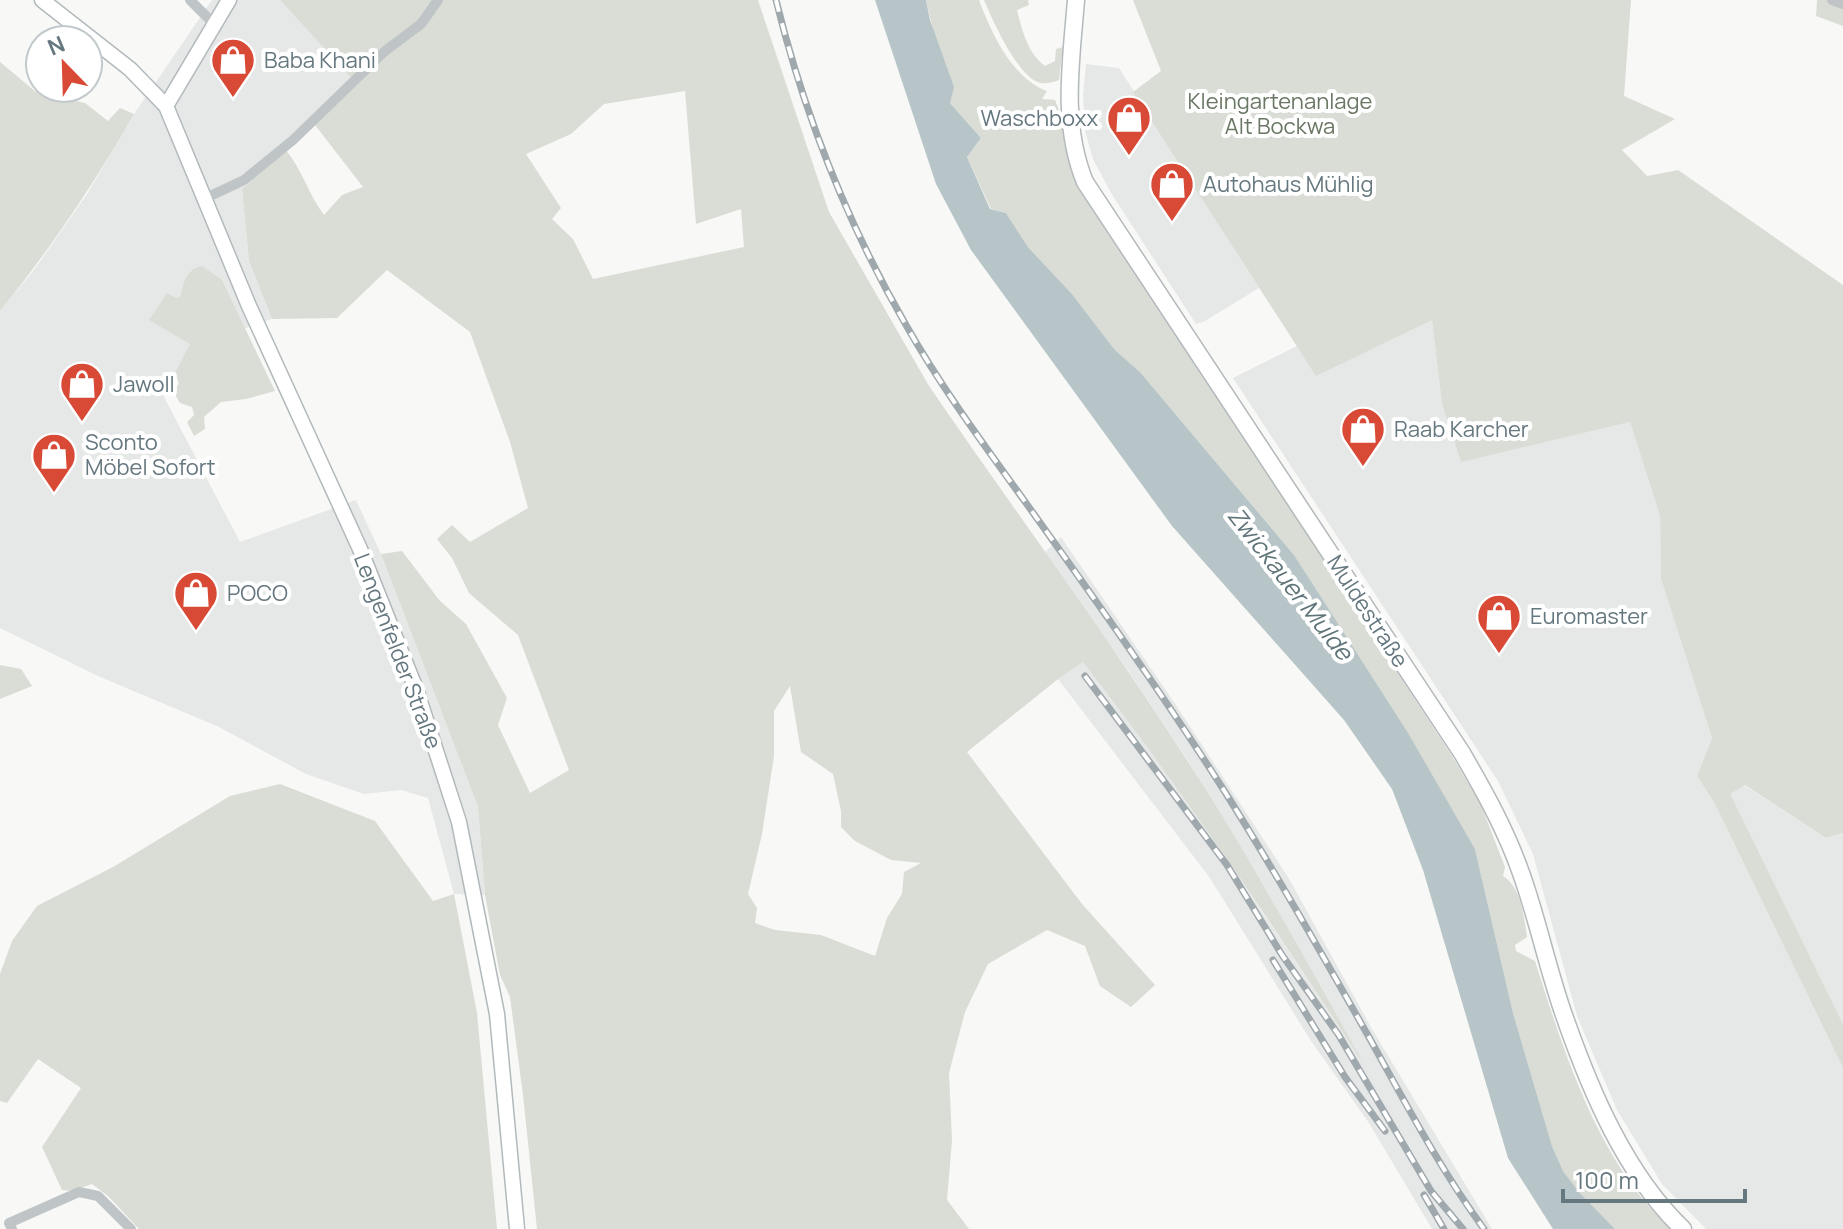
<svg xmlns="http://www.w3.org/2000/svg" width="1843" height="1229" viewBox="0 0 1843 1229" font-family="Manrope,sans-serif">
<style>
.built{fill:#e6e8e7}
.green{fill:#d9ddd5;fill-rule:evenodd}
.water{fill:#b8c5c8}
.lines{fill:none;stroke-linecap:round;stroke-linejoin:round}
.secondary-casing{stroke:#b2b9bc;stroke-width:17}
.primary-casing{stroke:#b3b9bc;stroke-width:19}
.minor{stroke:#bfc5c7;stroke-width:10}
.secondary{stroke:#fff;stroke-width:14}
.primary{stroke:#fff;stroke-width:16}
.rail-casing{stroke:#9fa8ac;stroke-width:7}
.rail{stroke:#fff;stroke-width:4;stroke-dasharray:12;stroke-linecap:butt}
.labels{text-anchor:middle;stroke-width:8;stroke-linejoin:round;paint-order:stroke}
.poi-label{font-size:22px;fill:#65777f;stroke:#fff;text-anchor:start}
.park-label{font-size:22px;fill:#697764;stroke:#fff}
.street-label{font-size:22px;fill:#65777f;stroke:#fff}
.water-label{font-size:24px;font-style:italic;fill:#607579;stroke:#fff}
</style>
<rect width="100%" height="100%" fill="#f8f8f6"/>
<g class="built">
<path d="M212,0h68l76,83 -41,42 -73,64 7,72 23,58 -79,27 -29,51 76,145 116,-42 25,54 97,253 7,88 -31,-1 -26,-96 -27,-8 -37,4 -58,-20 -87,-47 -121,-51 -98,-48v-317l34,-41 53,-76 47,-80z"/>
<path d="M1086,64l33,4 140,220 -54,33 -9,3 -85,-131 -18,-34 -8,-28 -2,-36z"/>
<path d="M1432,319l10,85 19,57 169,-39 30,94 1,63 51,159 -15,38 17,26 129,266v161h-137l-44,-45 -45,-74 -40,-94 -44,-162 -35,-73 -265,-403 64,-32 10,14z"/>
<path d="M1061,537l117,171 110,169 84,152 120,200h-60l-63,-106 -58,-82 -101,-163 -152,-199 25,-18 74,95 200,296 -91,-162 -79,-131 -59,-89 -84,-117z"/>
<path d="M1744,785l82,53 17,-5v191l-114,-230z"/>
</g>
<g class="green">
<path d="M280,0h478l71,212 100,174c85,124 175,245 256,371 65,100 122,205 180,309 -90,-138 -181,-274 -282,-404l-25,17 -91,73 115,152 73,81 -24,22 -31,-21 -15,-40 -38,-16 -59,34 -23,48 -16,61 3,67 -5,60 22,29h-432l-14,-134 -13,-98 -10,-22 -15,-80 -7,-88 -97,-253 21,-3 38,50 26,23 41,74 -9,27 32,68 39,-23 -51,-135 -49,-42 -17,-35 -15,-19 15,-14 18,17 58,-34 -18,-66 -40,-110 -83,-62 -50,48 -65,1 -23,-58 -7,-72 44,-39c16,20 23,45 38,65l18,-20 21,-8 -48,-62 41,-42zM685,91l11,133 45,-15 3,38 -151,32 -20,-40 -21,-20 9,-11 -35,-54 45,-20 33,-30zM790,686l11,66 32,22 8,37v16l14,14 36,19 30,3 -17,9 -2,22 -15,24 -12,38 -54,-21 -46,-5 -20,-7 2,-15 -9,-14 14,-60 12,-78v-45z"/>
<path d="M926,0h53c13,34 32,77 68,91l-5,8 13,1 9,23 14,61 374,572 29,49 24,62 -2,9c18,11 21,40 24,61l-12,8 1,6 19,10c29,91 63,202 136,268h-56l-36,-37 -16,-21 -11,-25 -39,-133 -38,-164 -181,-294 -154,-183 -25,-22 -43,-56 -44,-47 -22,-34 -15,-4 -24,-52 14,-19 -31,-35z"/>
<path d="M984,0h44l1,5 -12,5c5,20 11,44 28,56l10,-5 1,-12 7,-2 -4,33c-5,2 -13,4 -18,3 -22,-3 -49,-64 -57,-83z"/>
<path d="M1133,0h498l-7,96 51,23 -53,31 25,26 31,-6 165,115v548l-17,5 -81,-53 -15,9 113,230v44l-129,-266 -17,-26 15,-38 -51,-159 -1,-63 -30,-94 -169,40 -19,-58 -10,-84 -116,56 -183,-284 28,-21z"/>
<path d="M1817,0h26v26l-27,-10z"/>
<path d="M0,62l36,30 49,11 23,18 12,-13 14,6c-41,71 -82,133 -134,197z"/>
<path d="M202,266l20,14 53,111 -29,8 -25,3 -17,15 1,12 -11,7 -7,-14 7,-7 -2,-8 -12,-4 -7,-12 6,-7 -4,-11 15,-29 -41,-24 18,-27 9,5 5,-2c2,-14 6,-27 21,-30z"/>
<path d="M0,665l21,4 11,17 -32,13z"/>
<path d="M280,784l95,37 58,80 21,-7 23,119 20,216h-358l-31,-33 -16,-12 -20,7 -10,-1 -20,-43 39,-59 -43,-29 -31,44 -7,-2v-127l12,-33 25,-35 76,-39 117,-71z"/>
</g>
<path class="water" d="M875,0h51l4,20 24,67 -4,16 31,35 -14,19 23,52 16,4 22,34 44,47 43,56 25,22 154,183 114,178 67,116 38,164 39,133 11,25 16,21 36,37h-62l-45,-71 -85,-288 -31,-81 -48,-69 -172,-194 -201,-276 -35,-66z"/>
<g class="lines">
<g class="secondary-casing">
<g id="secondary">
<path d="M42,0l88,69 36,37 83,200 111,243 56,140 43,133 38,192 20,215"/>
<path d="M166,106l63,-106"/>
</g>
</g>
<g class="primary-casing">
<path id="primary" d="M1076,0c-5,63 -15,123 9,182l377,571c22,38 44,77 59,120 17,47 27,98 44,145 26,74 61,157 118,211"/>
</g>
<g class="minor">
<path d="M190,0l24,24"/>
<path d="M1832,0l11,4"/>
<path d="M206,198l38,-18 49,-40 92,-89 36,-27 17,-24"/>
<path d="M12,1229l-3,-6 70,-31 19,4 33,33"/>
</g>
<use href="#secondary" class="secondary"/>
<use href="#primary" class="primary"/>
<g class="rail-casing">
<g id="rail">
<path d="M776,0c28,114 71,223 130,325 35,62 78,120 120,178 68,95 136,190 199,289 51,81 98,164 145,247 36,65 70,130 114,190"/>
<path d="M1085,676l142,189 55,90 56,79 93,157 32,38"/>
<path d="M1273,960l72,117 40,54"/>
<path d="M1424,1195l20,34"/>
</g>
</g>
<use href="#rail" class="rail"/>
</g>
<defs>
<g id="shop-pin" transform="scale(2.3)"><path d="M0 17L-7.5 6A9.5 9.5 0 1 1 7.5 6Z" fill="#d84a36" stroke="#fff"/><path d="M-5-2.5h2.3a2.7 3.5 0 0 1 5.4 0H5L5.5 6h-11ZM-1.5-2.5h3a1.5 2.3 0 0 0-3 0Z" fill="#fff"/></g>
</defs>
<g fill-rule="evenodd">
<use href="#shop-pin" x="233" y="60"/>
<use href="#shop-pin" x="1129" y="118"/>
<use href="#shop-pin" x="1172" y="184"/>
<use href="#shop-pin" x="82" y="384"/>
<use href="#shop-pin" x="1363" y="429"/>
<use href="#shop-pin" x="54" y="455"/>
<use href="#shop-pin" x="196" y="593"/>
<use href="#shop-pin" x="1499" y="616"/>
</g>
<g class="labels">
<g class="poi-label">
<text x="264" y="68">Baba Khani</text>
<text x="1098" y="126" text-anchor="end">Waschboxx</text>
<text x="1203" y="192">Autohaus Mühlig</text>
<text x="113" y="392">Jawoll</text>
<text x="1394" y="437">Raab Karcher</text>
<text x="85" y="450">Sconto<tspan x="85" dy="25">Möbel Sofort</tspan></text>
<text x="227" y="601">POCO</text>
<text x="1530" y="624">Euromaster</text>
</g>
<g class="park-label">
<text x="1280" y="109">Kleingartenanlage<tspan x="1280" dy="25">Alt Bockwa</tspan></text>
</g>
<g class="street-label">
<text transform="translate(1368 611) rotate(57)" y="8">Muldestraße</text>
<text transform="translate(398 651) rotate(69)" y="8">Lengenfelder Straße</text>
</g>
<g class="water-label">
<text transform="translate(1290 584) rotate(52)" y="8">Zwickauer Mulde</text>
</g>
</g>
<g transform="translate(64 64) rotate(337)"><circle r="38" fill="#ffffff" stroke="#c1c9cc" stroke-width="2"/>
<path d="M0-6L14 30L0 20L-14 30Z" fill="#d84a36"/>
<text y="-12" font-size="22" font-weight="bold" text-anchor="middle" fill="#65777f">N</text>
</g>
<path d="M1563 1189v12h182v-12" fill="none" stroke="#65777f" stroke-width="4"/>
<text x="1575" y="1189" font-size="24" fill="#65777f" stroke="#ffffff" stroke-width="6" paint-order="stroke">100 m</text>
</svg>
